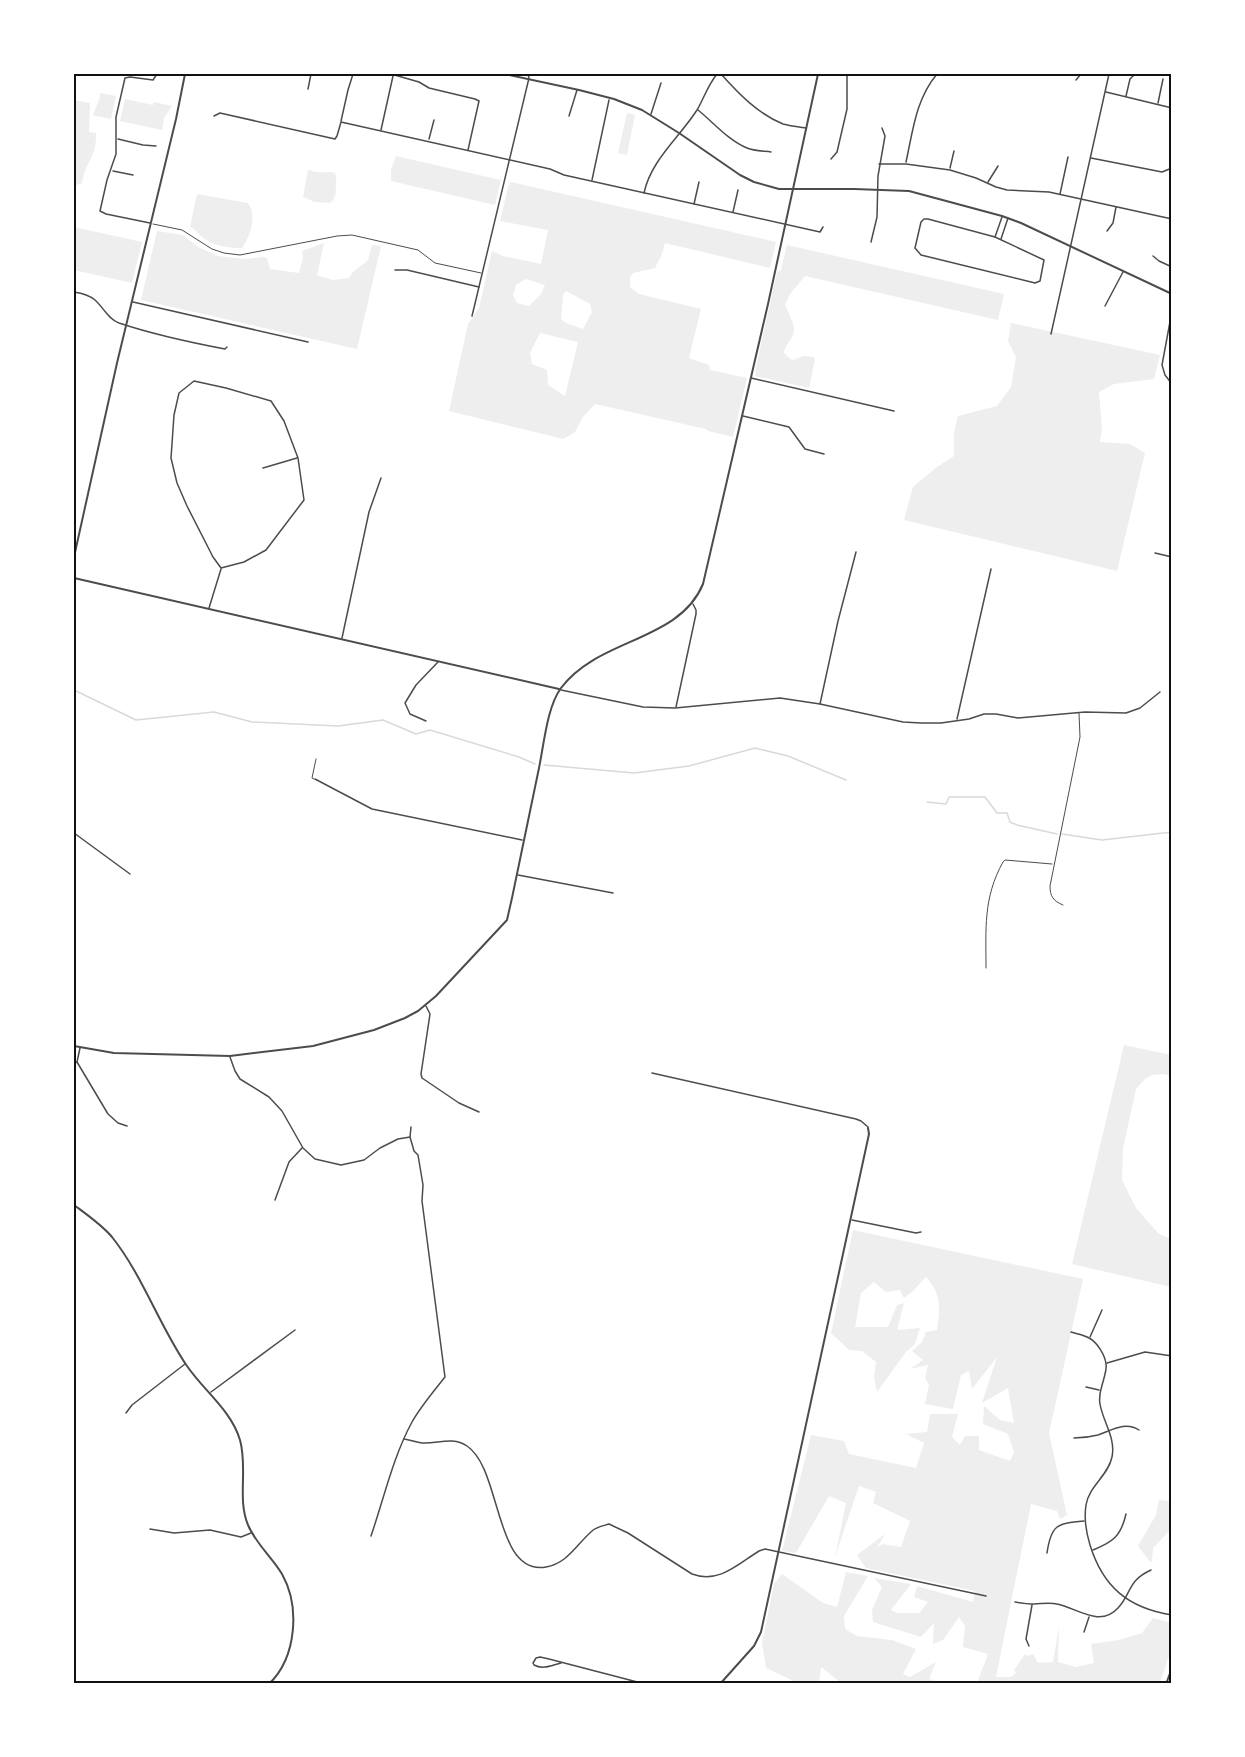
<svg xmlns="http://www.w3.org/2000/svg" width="1245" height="1757" viewBox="0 0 1245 1757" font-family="'Exo 2',sans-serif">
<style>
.green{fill:#eee;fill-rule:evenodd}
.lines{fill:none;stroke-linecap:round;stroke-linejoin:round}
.stream{stroke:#d9d9d9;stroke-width:1.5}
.service{stroke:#4c4c4c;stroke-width:1}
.minor{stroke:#4c4c4c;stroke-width:1.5}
.tertiary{stroke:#4c4c4c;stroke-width:2}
.neatline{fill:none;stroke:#111;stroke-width:2}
</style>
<rect width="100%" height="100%" fill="#fff"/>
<g class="green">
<path d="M100,93l16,3 -5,23 -18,-4 7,-18z"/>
<path d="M125,99l28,6 1,-3 18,4 -8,12 -2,12 -42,-9z"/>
<path d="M74,100l16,3 -1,29 7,1c1,24 -11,29 -14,50l-8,3z"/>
<path d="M627,113l8,2 -8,40 -9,-2z"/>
<path d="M396,156l105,24 -6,25 -104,-24v-11z"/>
<path d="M308,170c3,0 6,2 9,2 13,2 21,-6 19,13 -1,9 1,12 -6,18l-15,-1 -12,-5z"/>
<path d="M511,182l265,60 -6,26 -105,-25 -3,11 -7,14 -22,5 -3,4v10l9,7 62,15 -12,49 20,7 1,5 37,8 -14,59 -25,-6 -2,-2 -111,-25 -12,13 -8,15 -12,7 -114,-28 19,-87 11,-16 13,-57 11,5 38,8 7,-34 -48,-9 8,-34zM526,279l19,6 -4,9 -12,12 -12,-3 -4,-8 3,-10zM566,291l24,13 2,8 -9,17 -17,-6 -5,-4 2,-24zM540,333l38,9 -13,54 -17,-11 -1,-15 -15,-6 -2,-11z"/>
<path d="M197,194l51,9c9,13 3,32 -6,45 -14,0 -30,-2 -41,-12 -4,-4 -6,-7 -11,-9z"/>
<path d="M74,227l68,15 -10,41 -58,-13z"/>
<path d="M157,231l26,4 15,12 20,9 27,3 17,-2 5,1 3,11 29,4 4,-15 -1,-7 22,-8 -7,32 16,5 16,-2 4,-6 15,-12 4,-15 9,1 -24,103 -216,-49z"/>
<path d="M787,245l217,49 -6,26 -193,-44 -15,18 -5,11c3,7 9,17 9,25 0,8 -9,14 -10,23 11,11 8,6 20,3 4,0 7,1 10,1l1,3 -6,28 -54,-12 1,-9 21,-95 4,-2z"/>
<path d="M1011,323l149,32 -6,24 -40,5 -15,8 3,37 -2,13 30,2 15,9 -28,118 -213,-51 9,-33 24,-20 17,-11v-23l4,-17 39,-10 14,-19 5,-30 -8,-16z"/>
<path d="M1124,1045l47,10v21l-7,-2 -12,1 -7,4 -9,10 -13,59 -1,32 14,28 23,26 12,5v48l-99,-23z"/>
<path d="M853,1230l230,49 -34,154 18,82 -7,4 -3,-8 -26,-7 -35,173h15l5,-4 -2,-3 11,-16 2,2 6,-2 5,9 15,-1 6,-35 -1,35 18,5 18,-4 -3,-19 28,-4 23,-7 11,-15 18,5v27l-11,33h-183l11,-29 -25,-7 2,-21 -6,-9 -16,23 -10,4 1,-21 -13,14 -48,-15 -1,-12 10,-23 -8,-9 37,6 -20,26 6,3h22l9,-11 -14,-5 3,-11 56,16 2,-11 -109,-23 -9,-13 28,-21 -8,14 5,-4 19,3 9,-26 -37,-18 3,-11 -17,-6 -24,71 11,-54 -17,-7 -33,57 -14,-2 29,-116 33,6 5,13 67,14 8,-25 -18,-9 21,-2 3,-18h28l-6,23 8,8 5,-9h14v14l31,11 4,-9 -6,-18 -25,-10 1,-18 16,14 14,3 -6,-35 -26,15 15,-46 -25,32 -3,-18 -8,4 -8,34 -28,-5 4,-19 -4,-7 3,-13 -18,4 13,-9 -11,-9 10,-9 4,-10 11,-2c3,-22 5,-36 -11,-53l-14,15 -8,6 -4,-8 -14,2 -12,-10 -13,11 -6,34h33l9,-22 7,-2 -7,27 23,-2 -5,16 -9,8 -29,40 -3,-14 2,-16 -14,-11 -13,-1 -18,-17z"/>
<path d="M1159,1500l12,1v28l-18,19 -1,13 -2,1 -12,-16 18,-31z"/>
<path d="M846,1572l22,4 -24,40 1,13 12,7 35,4 24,9 -13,25 7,3 26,-15 -7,17 14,4h-102l-20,-16 -2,16h-21l-32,-15 -4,-25 12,-59 8,-10 41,29 14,4z"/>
</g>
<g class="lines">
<g class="stream">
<path d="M74,690l62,30 78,-8 38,10 86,4 45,-6 33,14 14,-4 89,27 16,7"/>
<path d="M544,765l90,8 55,-7 66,-18 33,8 58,24"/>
<path d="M927,802l19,2 3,-7h36l12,16h10l3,9 7,3 40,9"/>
<path d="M1062,834l40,6 70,-8"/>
</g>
<g class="service">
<path d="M153,224l29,6 30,19 12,4 16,2 97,-19 15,-1 66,15 17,13 46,10"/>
<path d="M314,779l-2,-1 4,-19"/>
<path d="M1063,905c-10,-4 -13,-9 -13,-19l30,-149 -1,-24"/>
<path d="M986,968c0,-39 -3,-70 17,-106l2,-2 47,4"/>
</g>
<g class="minor">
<path d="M391,74l28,8 10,6 46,11 4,2 -11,49"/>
<path d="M721,74c17,19 37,40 62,50 7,2 16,3 23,4"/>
<path d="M1076,80l5,-6"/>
<path d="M308,89l3,-15"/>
<path d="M1106,92l66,16"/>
<path d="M1126,96l4,-17 4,-4"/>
<path d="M1158,103l5,-24"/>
<path d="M698,110c16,13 30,30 49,38 7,3 16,3 24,4"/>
<path d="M651,114l10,-31"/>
<path d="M214,116l6,-3 115,26 2,-3 4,-14 209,47 14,6 256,57 3,-5"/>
<path d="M569,116l8,-26"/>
<path d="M341,121l7,-31 5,-16"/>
<path d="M381,130l12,-54"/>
<path d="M118,139l25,6 13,1"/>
<path d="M429,139l5,-19"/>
<path d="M1091,158l66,13 5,1 10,-4"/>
<path d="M831,159l6,-7 10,-43v-35"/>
<path d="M906,162c7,-32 10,-63 31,-88"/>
<path d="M879,164h27l44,6 26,8 20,9 11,3 42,2 123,27"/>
<path d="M950,168l4,-17"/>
<path d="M113,171l20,4"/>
<path d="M592,180l17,-80"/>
<path d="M988,182l10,-16"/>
<path d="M644,193c7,-33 35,-55 53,-83 7,-12 11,-25 20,-36"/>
<path d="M1060,194l8,-37"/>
<path d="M694,204l5,-22"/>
<path d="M733,212l5,-22"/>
<path d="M924,219h4l67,18 49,23 -4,21 -5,2 -114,-28 -6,-7 6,-26z"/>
<path d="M150,223l-44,-9 -6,-3 7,-31 9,-26v-37l9,-39 5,-1 23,3 4,-6"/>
<path d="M1107,231l6,-8 3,-16"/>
<path d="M995,237l7,-20"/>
<path d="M1001,239l7,-21"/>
<path d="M871,242l6,-25 1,-41 7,-40 -3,-8"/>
<path d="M1153,256l6,5 13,6"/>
<path d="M395,270h12l72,17"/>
<path d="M74,292c7,1 15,3 21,8 9,8 13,19 24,23 36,12 69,19 106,26l2,-2"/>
<path d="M133,302l175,40"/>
<path d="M1105,306l18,-34"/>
<path d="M1172,311l-10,54 3,10 7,9"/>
<path d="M472,316l57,-238 -1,-4"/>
<path d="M1051,334l58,-260"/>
<path d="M751,378l143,33"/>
<path d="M194,381l32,7 45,13 13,20 14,37 6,42 -38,50 -22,12 -23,6 -8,-11 -26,-51 -10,-23 -6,-25 3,-43 5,-22z"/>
<path d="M743,416l46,11 16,22 19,5"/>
<path d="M263,468l34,-10"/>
<path d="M1155,553l17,4"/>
<path d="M209,608l12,-39"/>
<path d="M342,638l27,-126 12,-34"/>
<path d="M561,690l82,17 32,1 105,-10 40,6 83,18 18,1h20l28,-4 15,-5h12l22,4 67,-6 41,1 14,-5 20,-16"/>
<path d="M820,704l18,-83 18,-69"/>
<path d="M676,707l20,-93v-4l-3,-6"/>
<path d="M957,719l34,-150"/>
<path d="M426,721l-16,-7 -5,-11 11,-18 22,-23"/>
<path d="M315,779l57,30 150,31"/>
<path d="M74,833l56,41"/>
<path d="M518,875l95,18"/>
<path d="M426,1006l4,8 -9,60 1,4 37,25 20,9"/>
<path d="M230,1057l5,14 5,8 29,18 13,14 21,37 12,11 26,6 23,-5 16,-12 18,-9 12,-2"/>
<path d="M77,1062l31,52 10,9 9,3"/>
<path d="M74,1064l3,-2 3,-14"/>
<path d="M652,1073l204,46 5,2 7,6"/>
<path d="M275,1200l14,-38 13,-14"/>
<path d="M852,1220l64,13 5,-1"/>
<path d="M1071,1332c6,2 13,3 18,6 8,4 16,17 17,26 1,4 -1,10 -2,14 -2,9 -6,16 -4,26 3,18 16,34 12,53 -4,19 -23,29 -26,48 -2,13 0,27 4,40 13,42 38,63 82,70"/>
<path d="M1090,1337l12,-27"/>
<path d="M1107,1363l38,-11 27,4"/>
<path d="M1086,1387l13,3"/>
<path d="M211,1392l84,-62"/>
<path d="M126,1413l6,-8 53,-41"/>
<path d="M1074,1438c9,0 16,-1 24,-3 14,-5 28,-14 41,-5"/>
<path d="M404,1439c6,1 12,3 18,4 16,1 30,-7 45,3 35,23 27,130 79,121 22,-4 30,-22 46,-36 4,-4 11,-5 17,-7l19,9 64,41c27,10 46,-10 67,-23l6,-2 221,47"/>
<path d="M150,1529l24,4 36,-3 31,7 10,-4"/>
<path d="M371,1536c13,-38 22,-79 41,-114 9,-16 22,-31 33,-45l-23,-176 1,-16 -5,-30 -4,-4 -4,-14 1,-10"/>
<path d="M1093,1550c20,-8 28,-14 33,-36"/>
<path d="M1047,1553c4,-28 10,-30 37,-32"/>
<path d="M1015,1602c6,1 12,2 19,2 7,0 15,-2 23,0 20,4 43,24 61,4 14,-15 9,-27 33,-38"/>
<path d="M1084,1632l5,-15"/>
<path d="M1029,1646l-3,-7 6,-34"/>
<path d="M561,1663c-9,2 -18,7 -27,2l-1,-2 3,-5 4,-1 9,2 96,25"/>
</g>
<g class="tertiary">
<path d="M505,74l74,16 35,9 28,11 37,23 61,42 14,7 25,7h75l55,2 93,25 19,7 151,71"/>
<path d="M74,557l43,-194 59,-244 9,-45"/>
<path d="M74,578l485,111"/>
<path d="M74,1046l40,7 116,3 83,-10 61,-16 31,-12 13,-7 18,-15 71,-76 5,-22c9,-43 18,-87 27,-130 5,-24 8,-61 22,-80 37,-50 118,-46 142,-104l65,-280 50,-230"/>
<path d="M74,1205c12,9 28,20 38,32 31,39 47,88 75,129 17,25 44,44 53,74 8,28 -3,59 8,85 8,19 24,32 34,49 18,32 15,83 -13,110"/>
<path d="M720,1684l34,-38 7,-14 108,-498 -1,-6"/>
<path d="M1166,1684l6,-16"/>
</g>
</g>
<rect width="1245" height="1757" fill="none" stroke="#ffffff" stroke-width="150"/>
<rect x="75" y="75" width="1095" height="1607" class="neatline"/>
</svg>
